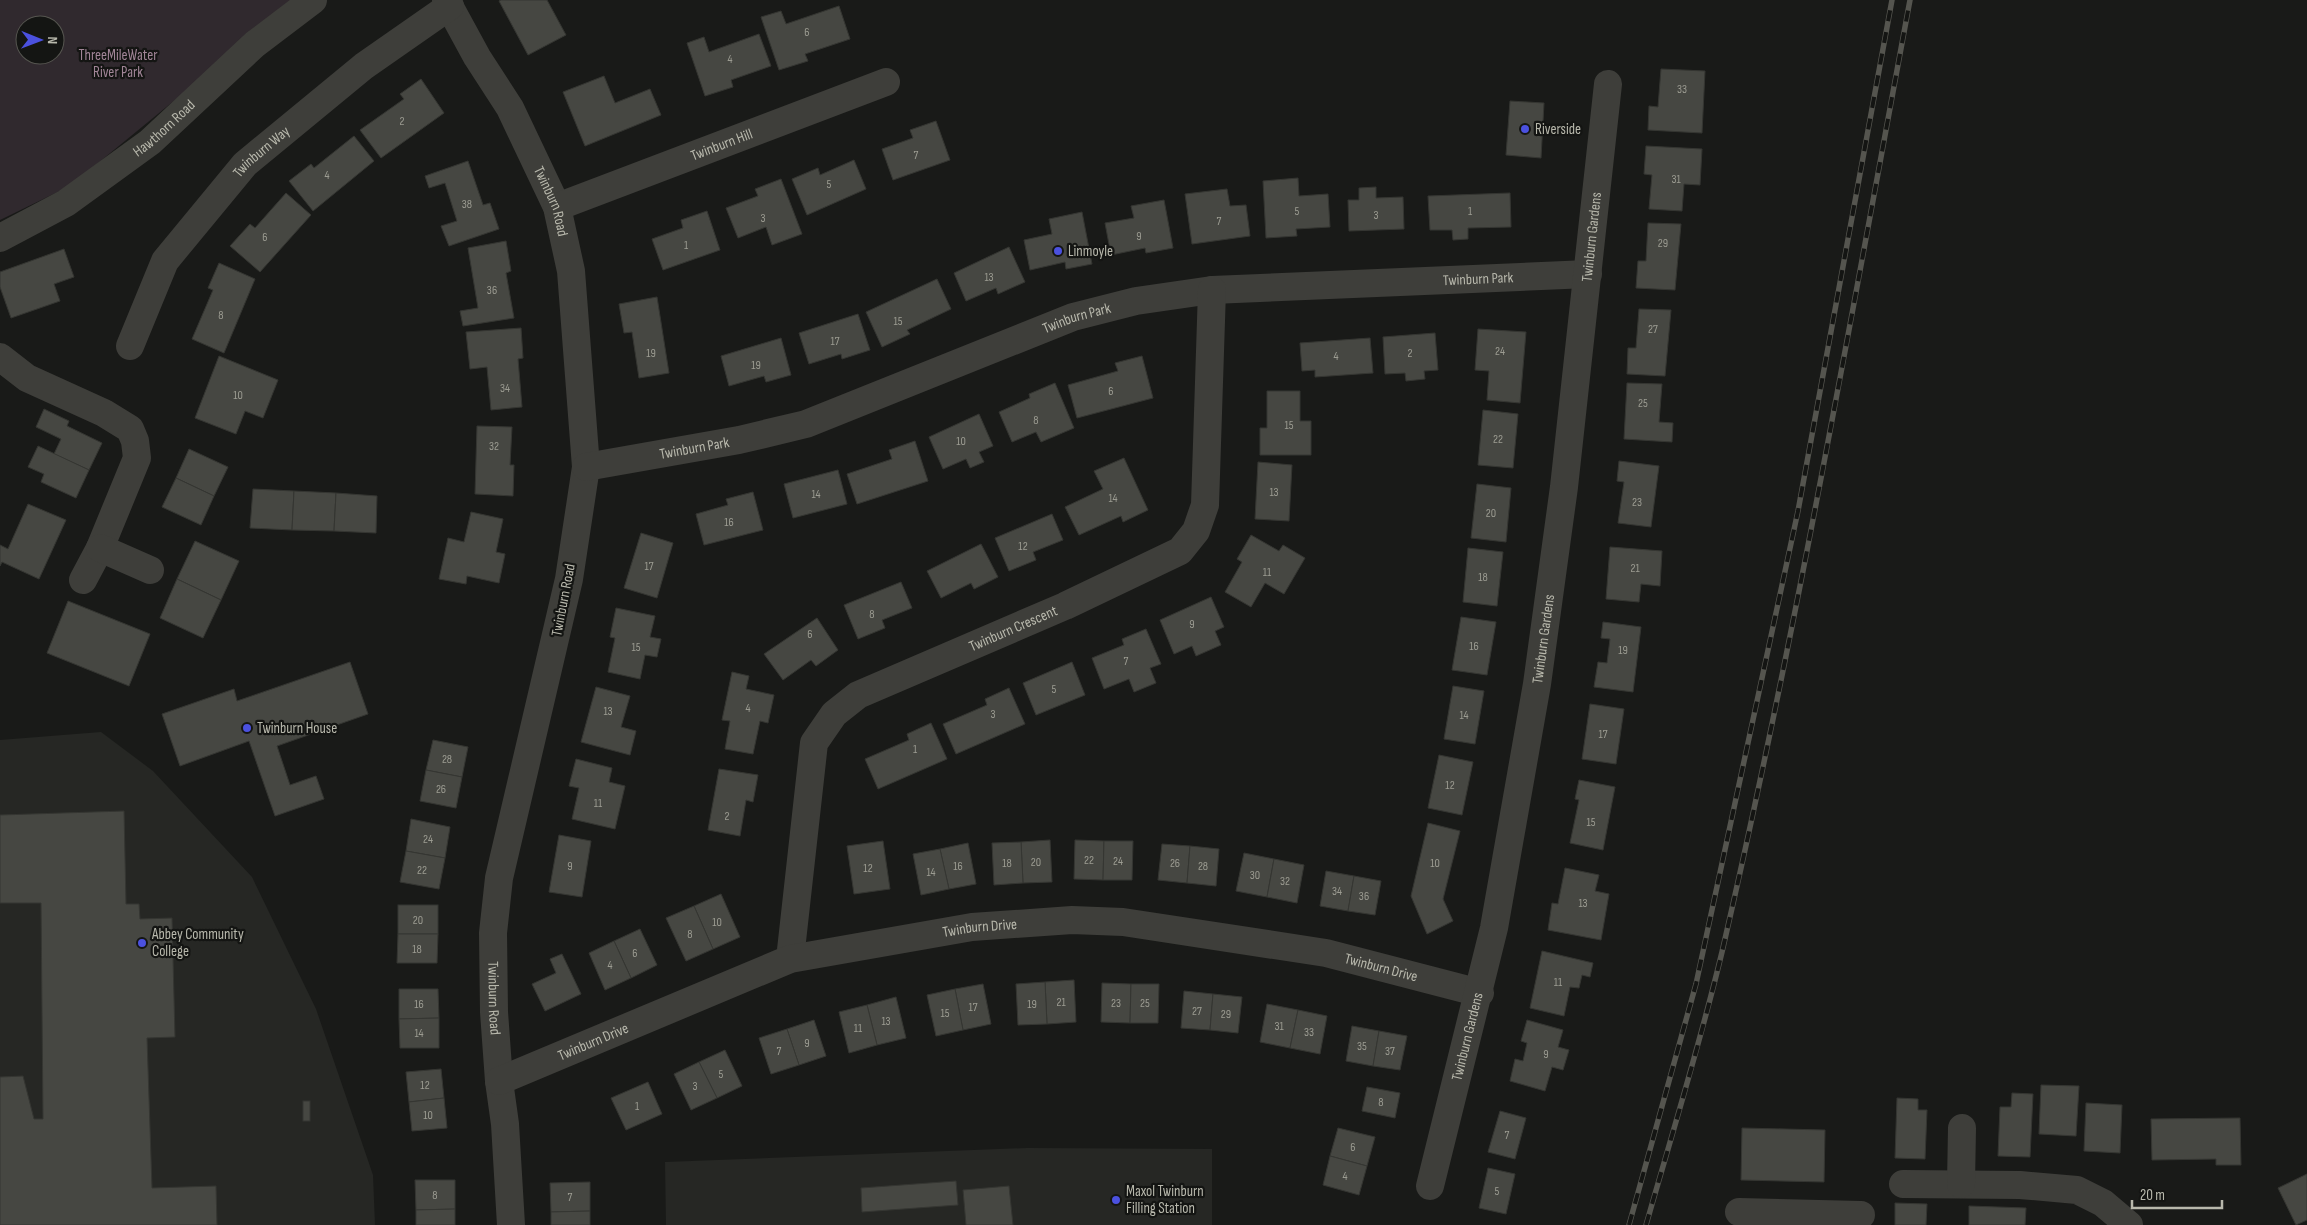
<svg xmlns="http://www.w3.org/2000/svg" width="2307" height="1225" viewBox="0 0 2307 1225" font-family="'Sofia Sans Condensed',sans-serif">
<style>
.built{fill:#262724}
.green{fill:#30292e;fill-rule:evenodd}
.building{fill:#464742;stroke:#353632}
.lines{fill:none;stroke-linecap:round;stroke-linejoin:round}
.street{stroke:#3e3e3a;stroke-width:28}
.rail-casing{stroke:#55554f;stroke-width:5.5}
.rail{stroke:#141513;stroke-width:4;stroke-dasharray:11;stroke-linecap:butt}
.poi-dot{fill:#4b51df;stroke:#141513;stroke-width:2}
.labels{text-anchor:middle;stroke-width:4.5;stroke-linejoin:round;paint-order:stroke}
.number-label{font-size:12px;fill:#9c9c92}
.park-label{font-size:15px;fill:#a18597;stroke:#141513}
.street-label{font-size:15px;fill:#b8b8ac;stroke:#141513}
.poi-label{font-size:15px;fill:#b8b8ac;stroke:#141513;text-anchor:start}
</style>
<rect width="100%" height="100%" fill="#191a18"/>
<g class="built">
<path d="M101,732l52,39 99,106 64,132 57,166 2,50h-375v-485z"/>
<path d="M1027,1148l185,1v76h-546l-1,-63z"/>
</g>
<path class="green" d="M0,0h297l-227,186 -70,34zM25,25h30v30h-30z"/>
<g class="building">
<path d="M501,0h46l19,35 -38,20 -29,-54z"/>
<path d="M839,6l11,33 -45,15 3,7 -29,9 -18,-53 20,-6 5,13z"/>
<path d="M759,34l12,32 -40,14 2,7 -28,9 -18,-53 17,-6 5,15z"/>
<path d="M1661,69l44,2 -3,62 -54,-3 1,-24 9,1z"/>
<path d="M604,76l11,27 35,-14 11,26 -76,31 -22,-54z"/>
<path d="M421,79l23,34 -63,45 -21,-28 44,-31 -4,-5z"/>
<path d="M1510,101l34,2 -3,55 -35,-3z"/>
<path d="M936,121l14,39 -57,20 -11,-31 31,-11 -3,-8z"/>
<path d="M354,136l20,25 -61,50 -24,-30 22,-17 3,4z"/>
<path d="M1646,146l56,3 -2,36 -16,-1 -2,27 -33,-2 3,-34 -8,-1z"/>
<path d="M854,160l12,29 -59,26 -15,-36 26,-11 2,7z"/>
<path d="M468,161l15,44 7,-2 9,26 -50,17 -8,-20 16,-5 -12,-38 -16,5 -4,-12z"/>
<path d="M1298,178l1,18 29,-2 2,33 -34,2 1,7 -31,2 -3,-57z"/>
<path d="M781,179l21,55 -30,11 -6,-18 -28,11 -12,-30 32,-12 -3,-7z"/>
<path d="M1376,187v11l27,-1 1,32 -55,2 -1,-31h11v-12z"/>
<path d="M1227,189l3,17 16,-1 4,31 -58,8 -7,-50z"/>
<path d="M286,193l25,22 -51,57 -30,-26 20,-22 5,4z"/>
<path d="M1510,193l1,34 -43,1v11l-15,1 -1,-10h-22l-2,-34z"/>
<path d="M1164,200l9,48 -27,5 -1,-5 -34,7 -6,-32 29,-5 -3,-12z"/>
<path d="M707,211l13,39 -57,20 -11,-31 31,-11 -2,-8z"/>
<path d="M1082,212l10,52 -26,5 -1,-7 -35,8 -6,-30 28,-6 -3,-15z"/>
<path d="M1648,223l33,1 -6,66 -39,-2 2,-27h8z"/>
<path d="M506,241l5,30 -5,2 8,45 -51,8 -3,-15 18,-3 -10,-60z"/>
<path d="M1009,247l16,35 -27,12 -2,-6 -30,13 -12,-28z"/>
<path d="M64,249l10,28 -20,7 6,17 -49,17 -11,-31v-15z"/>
<path d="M219,263l36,16 -31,74 -32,-14 21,-49 -5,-2z"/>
<path d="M937,279l14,30 -44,21 3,4 -28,13 -16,-35z"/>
<path d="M657,297l12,76 -30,5 -7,-46 -8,1 -5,-29z"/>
<path d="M1639,309l32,1 -6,66 -38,-2 1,-26h8z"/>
<path d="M858,314l12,36 -28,9 -1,-5 -32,10 -10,-31z"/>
<path d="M521,328l2,30 -5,1 4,48 -31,3 -4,-43 -17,2 -4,-37z"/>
<path d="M1478,329l48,3 -6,71 -33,-3 2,-29 -14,-1z"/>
<path d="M1435,333l3,37 -14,1 1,8 -19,2 -1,-8 -20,1 -2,-37z"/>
<path d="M781,338l10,37 -25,7 -2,-6 -35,10 -8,-30z"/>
<path d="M1370,338l3,35 -58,4v-7l-13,1 -2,-28z"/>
<path d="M219,356l59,24 -15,38 -18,-7 -9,23 -41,-16z"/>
<path d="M1142,356l11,42 -76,20 -9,-33 50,-14 -3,-8z"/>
<path d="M1055,383l19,45 -33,14 -5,-10 -24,10 -13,-30 31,-14 -1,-4z"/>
<path d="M1627,383l35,1 -3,38 14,1 -1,19 -48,-3z"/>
<path d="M1267,391h33v30h11v34h-51v-27h7z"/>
<path d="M44,409l25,12 -2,5 35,17 -13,27 -35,-16 7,-15 -25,-12z"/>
<path d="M1483,410l35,4 -5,54 -35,-3z"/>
<path d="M979,414l14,32 -14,6 5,10 -14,6 -4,-9 -23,10 -14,-32z"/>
<path d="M477,426l35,1 -2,38h4l-1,31 -38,-2z"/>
<path d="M915,441l13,40 -71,23 -10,-30 45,-15 -3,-9z"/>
<path d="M38,446l51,24 -13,28 -35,-16 3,-8 -16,-7z"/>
<path d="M189,449l39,18 -14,29 -38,-18z"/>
<path d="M1124,458l24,52 -25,12 -2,-6 -42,19 -14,-28 38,-18 -9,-18z"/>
<path d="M1619,461l40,5 -8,61 -33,-4 6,-41 -7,-1z"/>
<path d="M1258,462l34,3 -3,56 -34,-2z"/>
<path d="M838,470l9,34 -54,14 -9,-34z"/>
<path d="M176,478l38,18 -13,29 -39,-18z"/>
<path d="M1477,484l34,4 -5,54 -35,-4z"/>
<path d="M253,489l41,2 -2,39 -42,-2z"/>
<path d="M294,491l42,2 -2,38 -42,-1z"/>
<path d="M753,492l10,38 -59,15 -8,-31 32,-9 -2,-6z"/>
<path d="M336,493l41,3 -1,37 -42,-2z"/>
<path d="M28,504l38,16 -27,59 -37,-17 -2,4v-21l8,4z"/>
<path d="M471,512l32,7 -7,33 9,2 -6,29 -32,-7 -1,8 -27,-5 9,-41 16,4z"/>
<path d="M1052,514l11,26 -30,12 3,8 -27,11 -14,-33z"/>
<path d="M641,533l32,10 -16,55 -33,-10z"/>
<path d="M1251,535l28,16 4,-6 22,13 -21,36 -19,-11 -14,24 -26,-15 17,-30 -5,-3z"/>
<path d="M195,541l44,20 -18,39 -44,-21z"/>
<path d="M981,544l17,33 -24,12 -3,-6 -30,15 -14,-27z"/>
<path d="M1610,547l52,4 -2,35 -19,-2 -2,18 -33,-3z"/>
<path d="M1468,548l35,4 -6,54 -34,-4z"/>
<path d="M177,579l44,21 -18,38 -43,-20z"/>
<path d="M901,582l11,26 -30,12 3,8 -27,11 -14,-34z"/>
<path d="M1211,597l13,30 -9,4 6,14 -25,11 -4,-10 -18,8 -14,-34z"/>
<path d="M68,601l82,33 -21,52 -82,-33z"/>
<path d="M616,608l39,8 -5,21 11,2 -4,18 -12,-2 -5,24 -32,-7 7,-34 -5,-1z"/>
<path d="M1461,617l35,5 -9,53 -35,-5z"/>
<path d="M817,618l21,32 -22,16 -5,-6 -28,20 -19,-26z"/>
<path d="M1603,622l38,5 -8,65 -39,-5 4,-25 9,1 3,-24 -9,-1z"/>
<path d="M1146,629l15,35 -11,4 6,15 -22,9 -5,-13 -25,10 -12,-31 32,-13 -2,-6z"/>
<path d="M350,662l18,52 -91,32 13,39 26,-9 8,23 -49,17 -26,-75 -69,25 -18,-52 72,-25 3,12z"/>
<path d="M1072,662l13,33 -49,20 -13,-32z"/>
<path d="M732,672l17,4 -3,13 28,6 -6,28 -8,-2 -7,33 -28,-5 5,-28 -8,-1z"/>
<path d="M1453,686l31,5 -9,53 -31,-5z"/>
<path d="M596,687l34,9 -9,31 15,4 -6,24 -49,-13z"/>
<path d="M1009,688l16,36 -69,30 -13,-30 44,-19 -2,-6z"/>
<path d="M1590,704l34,5 -8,55 -34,-5z"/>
<path d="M931,723l16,36 -69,30 -13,-30 44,-19 -2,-6z"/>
<path d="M433,740l35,7 -6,30 -36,-7z"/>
<path d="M1439,755l34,7 -11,53 -34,-7z"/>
<path d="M576,759l36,9 -3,14 16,4 -10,43 -43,-10 7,-31 -10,-2z"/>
<path d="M719,769l39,6 -5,27 -7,-2 -6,36 -32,-6z"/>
<path d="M426,770l36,7 -6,31 -36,-7z"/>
<path d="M1579,780l36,7 -12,63 -33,-7 9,-43 -4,-1z"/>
<path d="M124,811l2,93h13l1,15 32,-1 3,119 -28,1 5,150 64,-2 1,39h-217v-148l23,-1 11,43h9l-2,-216h-41v-88z"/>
<path d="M411,819l39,8 -5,31 -39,-7z"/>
<path d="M1428,823l32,8 -17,68 10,22 -26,13 -16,-38z"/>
<path d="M559,835l32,6 -9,56 -33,-5z"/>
<path d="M1050,840l2,42 -29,1 -2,-41z"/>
<path d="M1075,840l29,1 -1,39 -29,-1z"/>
<path d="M883,841l7,48 -36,5 -7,-48z"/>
<path d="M1104,841h29l-1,39h-29z"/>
<path d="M1021,842l2,41 -29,2 -2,-42z"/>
<path d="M968,843l8,41 -27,5 -9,-40z"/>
<path d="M1162,844l28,2 -3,37 -29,-3z"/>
<path d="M1190,846l29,3 -3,37 -29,-3z"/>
<path d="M940,849l9,40 -28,6 -8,-41z"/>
<path d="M406,851l39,7 -6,31 -39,-7z"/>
<path d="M1244,853l30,6 -7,38 -31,-6z"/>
<path d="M1274,859l30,6 -7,38 -30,-6z"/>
<path d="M1565,868l34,7 -4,16 14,3 -8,46 -53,-10 4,-27 6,1z"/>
<path d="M1326,871l28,5 -6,35 -28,-5z"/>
<path d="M1354,876l27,5 -6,34 -27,-4z"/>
<path d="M721,894l19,43 -27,12 -19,-43z"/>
<rect x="398" y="905" width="40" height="29"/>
<path d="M694,906l19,43 -27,12 -20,-43z"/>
<path d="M640,929l17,36 -26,13 -17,-37z"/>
<path d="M398,934h40l-1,29h-40z"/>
<path d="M614,941l17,37 -26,12 -16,-37z"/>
<path d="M1542,951l51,12 -3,14 -8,-2 -3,13 -9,-1 -6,29 -34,-8z"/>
<path d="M562,954l19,40 -36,17 -13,-27 24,-11 -6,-14z"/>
<path d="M1074,980l2,42 -29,2 -2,-42z"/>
<path d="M1045,982l2,42 -29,1 -2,-41z"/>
<path d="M1102,983l29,1 -1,39 -29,-1z"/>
<path d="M983,984l8,40 -28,6 -8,-41z"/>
<path d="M1131,984h28l-1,39h-28z"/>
<path d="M399,989h39l1,29 -40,1z"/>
<path d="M955,989l8,41 -27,6 -9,-41z"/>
<path d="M1184,991l29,3 -3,36 -29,-2z"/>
<path d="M1213,994l29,3 -4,36 -28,-3z"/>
<path d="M896,997l10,41 -29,7 -10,-40z"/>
<path d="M1267,1004l31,6 -8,38 -30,-6z"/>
<path d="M867,1005l10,40 -28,8 -10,-41z"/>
<path d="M1298,1010l29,6 -7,38 -30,-6z"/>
<path d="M439,1018v30h-39l-1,-29z"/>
<path d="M814,1020l12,36 -27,9 -12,-36z"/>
<path d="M1527,1020l36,10 -5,17 11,3 -6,20 -11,-3 -7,24 -35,-10 5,-22 8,2 4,-18 -6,-2z"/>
<path d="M1352,1026l27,5 -6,35 -27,-5z"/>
<path d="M787,1029l12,36 -28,9 -12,-36z"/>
<path d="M1379,1031l28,5 -7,34 -27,-4z"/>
<path d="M725,1050l17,36 -25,12 -18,-36z"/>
<path d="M699,1062l18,36 -26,12 -17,-36z"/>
<path d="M441,1069l3,29 -35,4 -3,-30z"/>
<path d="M648,1082l14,32 -36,16 -15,-32z"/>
<path d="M2041,1085l38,1 -3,50 -37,-2z"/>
<path d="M1367,1087l33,6 -5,25 -33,-7z"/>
<path d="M2012,1093l21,1 -3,63 -32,-1 2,-49h11z"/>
<path d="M444,1098l3,30 -35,3 -3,-29z"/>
<path d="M1897,1098l21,1v11h9l-2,49 -30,-1z"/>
<rect x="303" y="1101" width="7" height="20"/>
<path d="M2086,1103l36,2 -2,48 -36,-2z"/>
<path d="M1500,1111l26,7 -11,41 -27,-7z"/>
<path d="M2240,1118l1,47h-25v-6l-64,1 -1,-41z"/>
<path d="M1338,1128l37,9 -8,29 -37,-10z"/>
<path d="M1742,1128l83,2 -1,52 -83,-2z"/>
<path d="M1330,1156l37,10 -8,29 -36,-10z"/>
<path d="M1488,1168l27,6 -9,40 -27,-6z"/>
<path d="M2307,1174v46l-11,5 -18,-37z"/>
<path d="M415,1180h40v29l-39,1z"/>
<path d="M956,1181l2,24 -96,7 -1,-24z"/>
<path d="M590,1182v29l-39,1 -1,-29z"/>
<path d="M1009,1186l4,39h-47l-3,-35z"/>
<path d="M1895,1203l32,1 -1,21h-31z"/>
<path d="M1969,1206l57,2 -1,17h-56z"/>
<path d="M455,1209v16h-39v-15z"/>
<path d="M590,1211v14h-39v-13z"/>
</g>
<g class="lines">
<g class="street">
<path id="s1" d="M446,0l31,57 33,51 47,99 14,64 15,196 -17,112 -70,299 -6,55 1,79 5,69 6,43 6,101"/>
<path id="s2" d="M557,207l329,-125"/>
<path id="s3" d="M0,238l66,-35 84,-61 105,-98 58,-44"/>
<path id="s4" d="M130,346l35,-85 80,-97 119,-98 86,-60"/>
<path d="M0,357l27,21 77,35 26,16 5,12 2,17 -37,90 -17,32"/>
<path id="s5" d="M586,467l153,-27 67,-16 267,-107 63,-16 76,-11 376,-16"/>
<path d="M100,548l50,22"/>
<path id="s6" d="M790,959l24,-216 20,-29 24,-19 207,-89 115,-55 16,-20 9,-26 7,-215"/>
<path id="s7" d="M499,1081l291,-122 182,-32 100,-7 51,2 203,31 154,40"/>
<path d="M1903,1184l117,1 57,5 26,13 26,22"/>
<path d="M1961,1184l1,-56"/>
<path id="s8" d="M1430,1186l64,-258 43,-244 27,-197 44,-403"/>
<path d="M1739,1212l122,3"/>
</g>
<g class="rail-casing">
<g id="rail">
<path d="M1629,1225l67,-241 102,-473 94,-511"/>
<path d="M1646,1225c26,-91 54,-181 76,-273 73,-315 129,-634 188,-952"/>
</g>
</g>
<use href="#rail" class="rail"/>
</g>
<g class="poi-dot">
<circle cx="1525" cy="129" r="5"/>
<circle cx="1058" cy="251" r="5"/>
<circle cx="247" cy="728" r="5"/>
<circle cx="142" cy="943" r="5"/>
<circle cx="1116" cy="1200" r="5"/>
</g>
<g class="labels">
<g class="number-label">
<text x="807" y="36">6</text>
<text x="730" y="63">4</text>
<text x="1682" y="93">33</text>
<text x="402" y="125">2</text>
<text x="916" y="159">7</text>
<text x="327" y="179">4</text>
<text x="1676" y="183">31</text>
<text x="829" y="188">5</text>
<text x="467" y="208">38</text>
<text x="1297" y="215">5</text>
<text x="1470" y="215">1</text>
<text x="1376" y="219">3</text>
<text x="763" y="222">3</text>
<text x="1219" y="225">7</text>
<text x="1139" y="240">9</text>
<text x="265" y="241">6</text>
<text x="1663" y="247">29</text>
<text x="686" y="249">1</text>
<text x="989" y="281">13</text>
<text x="492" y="294">36</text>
<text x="221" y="319">8</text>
<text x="898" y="325">15</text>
<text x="1653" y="333">27</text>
<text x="835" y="345">17</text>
<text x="1500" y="355">24</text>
<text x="651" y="357">19</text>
<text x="1410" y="357">2</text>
<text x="1336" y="360">4</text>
<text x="756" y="369">19</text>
<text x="505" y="392">34</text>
<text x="1111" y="395">6</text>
<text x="238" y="399">10</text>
<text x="1643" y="407">25</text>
<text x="1036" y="424">8</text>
<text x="1289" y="429">15</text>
<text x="1498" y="443">22</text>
<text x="961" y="445">10</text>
<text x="494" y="450">32</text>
<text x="1274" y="496">13</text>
<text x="816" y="498">14</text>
<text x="1113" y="502">14</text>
<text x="1637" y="506">23</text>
<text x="1491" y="517">20</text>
<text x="729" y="526">16</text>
<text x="1023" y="550">12</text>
<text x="649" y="570">17</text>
<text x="1635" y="572">21</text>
<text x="1267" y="576">11</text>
<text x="1483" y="581">18</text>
<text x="872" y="618">8</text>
<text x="1192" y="628">9</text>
<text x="810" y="638">6</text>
<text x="1474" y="650">16</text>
<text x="636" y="651">15</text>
<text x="1623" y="654">19</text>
<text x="1126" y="665">7</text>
<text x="1054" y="693">5</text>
<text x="748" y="712">4</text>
<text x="608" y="715">13</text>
<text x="993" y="718">3</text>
<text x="1464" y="719">14</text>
<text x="1603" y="738">17</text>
<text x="915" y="753">1</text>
<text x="447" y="763">28</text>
<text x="1450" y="789">12</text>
<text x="441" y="793">26</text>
<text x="598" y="807">11</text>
<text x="727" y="820">2</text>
<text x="1591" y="826">15</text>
<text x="428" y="843">24</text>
<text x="1089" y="864">22</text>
<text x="1118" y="865">24</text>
<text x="1036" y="866">20</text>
<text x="1007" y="867">18</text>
<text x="1175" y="867">26</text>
<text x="1435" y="867">10</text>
<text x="570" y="870">9</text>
<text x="958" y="870">16</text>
<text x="1203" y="870">28</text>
<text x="868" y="872">12</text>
<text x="422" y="874">22</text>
<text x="931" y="876">14</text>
<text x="1255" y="879">30</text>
<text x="1285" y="885">32</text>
<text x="1337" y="895">34</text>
<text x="1364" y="900">36</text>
<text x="1583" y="907">13</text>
<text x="418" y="924">20</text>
<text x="717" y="926">10</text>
<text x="690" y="938">8</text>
<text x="417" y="953">18</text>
<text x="635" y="957">6</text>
<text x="610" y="969">4</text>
<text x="1558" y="986">11</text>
<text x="1061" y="1006">21</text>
<text x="1116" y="1007">23</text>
<text x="1145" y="1007">25</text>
<text x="419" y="1008">16</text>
<text x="1032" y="1008">19</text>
<text x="973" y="1011">17</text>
<text x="1197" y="1015">27</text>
<text x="945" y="1017">15</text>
<text x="1226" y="1018">29</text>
<text x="886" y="1025">13</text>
<text x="1279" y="1030">31</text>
<text x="858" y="1032">11</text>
<text x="1309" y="1036">33</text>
<text x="419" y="1037">14</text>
<text x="807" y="1047">9</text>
<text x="1362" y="1050">35</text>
<text x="779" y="1055">7</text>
<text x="1390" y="1055">37</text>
<text x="1546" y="1058">9</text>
<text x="721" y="1078">5</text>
<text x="425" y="1089">12</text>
<text x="695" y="1090">3</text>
<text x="1381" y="1106">8</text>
<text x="637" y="1110">1</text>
<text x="428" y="1119">10</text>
<text x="1507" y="1139">7</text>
<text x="1353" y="1151">6</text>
<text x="1345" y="1180">4</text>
<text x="1497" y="1195">5</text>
<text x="435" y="1199">8</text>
<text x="570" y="1201">7</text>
</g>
<g class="park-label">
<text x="118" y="60">ThreeMileWater<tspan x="118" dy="17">River Park</tspan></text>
</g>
<g class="street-label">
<text dy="5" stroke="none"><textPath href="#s3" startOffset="198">Hawthorn Road</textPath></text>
<text dy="5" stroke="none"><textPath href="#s2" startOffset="176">Twinburn Hill</textPath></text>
<text dy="5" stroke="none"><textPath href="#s4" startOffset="238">Twinburn Way</textPath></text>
<text dy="5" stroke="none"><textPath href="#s1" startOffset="228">Twinburn Road</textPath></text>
<text dy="5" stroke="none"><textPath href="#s8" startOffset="964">Twinburn Gardens</textPath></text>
<text dy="5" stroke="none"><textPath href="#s5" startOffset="920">Twinburn Park</textPath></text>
<text dy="5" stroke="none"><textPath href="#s5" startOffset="515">Twinburn Park</textPath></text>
<text dy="5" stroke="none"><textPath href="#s5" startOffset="110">Twinburn Park</textPath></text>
<text transform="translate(563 600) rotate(-79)" y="5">Twinburn Road</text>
<text dy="5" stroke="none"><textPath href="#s6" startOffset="452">Twinburn Crescent</textPath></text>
<text dy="5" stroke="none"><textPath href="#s8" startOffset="559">Twinburn Gardens</textPath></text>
<text dy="5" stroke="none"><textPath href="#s7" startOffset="508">Twinburn Drive</textPath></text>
<text dy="5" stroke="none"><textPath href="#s7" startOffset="914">Twinburn Drive</textPath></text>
<text dy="5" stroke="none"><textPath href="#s1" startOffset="1038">Twinburn Road</textPath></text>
<text dy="5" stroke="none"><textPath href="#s8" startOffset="154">Twinburn Gardens</textPath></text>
<text dy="5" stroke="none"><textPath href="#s7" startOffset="102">Twinburn Drive</textPath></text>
</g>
<g class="poi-label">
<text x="1535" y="134">Riverside</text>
<text x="1068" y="256">Linmoyle</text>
<text x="257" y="733">Twinburn House</text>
<text x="152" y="939">Abbey Community<tspan x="152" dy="17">College</tspan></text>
<text x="1126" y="1196">Maxol Twinburn<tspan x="1126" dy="17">Filling Station</tspan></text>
</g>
</g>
<g transform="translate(40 40) rotate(91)"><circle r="24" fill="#141513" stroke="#565650"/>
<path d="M0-4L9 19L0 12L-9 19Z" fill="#4b51df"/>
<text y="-8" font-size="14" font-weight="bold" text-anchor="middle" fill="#b8b8ac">N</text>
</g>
<path d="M2132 1200v8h90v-8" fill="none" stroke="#b8b8ac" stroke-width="2.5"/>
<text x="2140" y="1200" font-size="15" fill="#b8b8ac" stroke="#141513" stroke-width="4" paint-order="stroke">20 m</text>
</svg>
